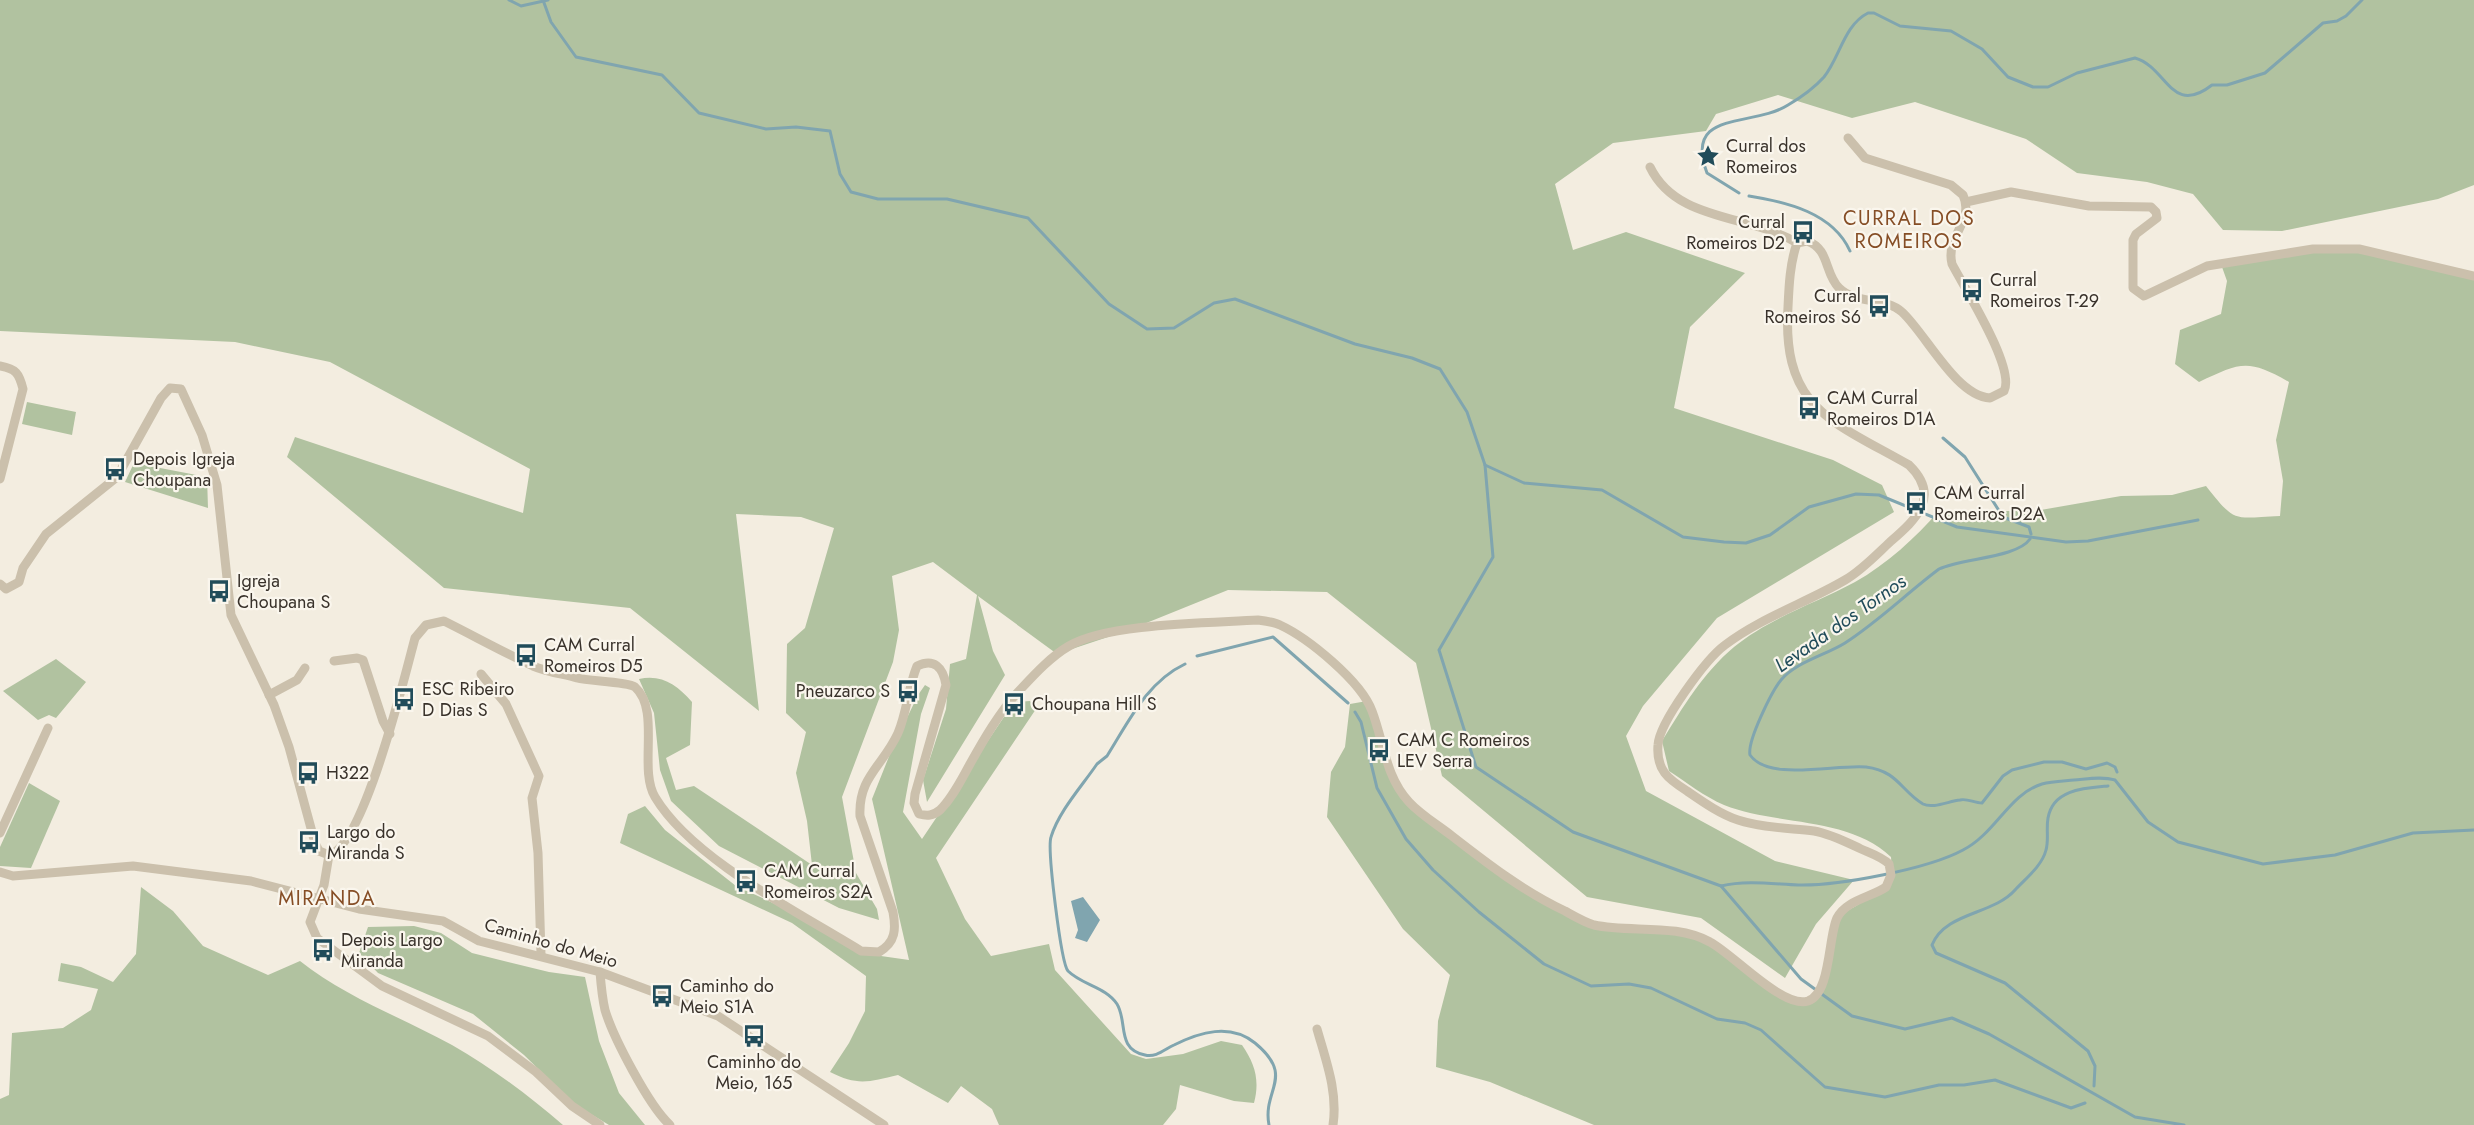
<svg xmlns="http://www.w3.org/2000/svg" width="2474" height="1125" viewBox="0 0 2474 1125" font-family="Jost,sans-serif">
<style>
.green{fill:#b1c2a0}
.water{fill:#80a5af}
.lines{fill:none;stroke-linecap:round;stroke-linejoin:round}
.stream{stroke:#80a5af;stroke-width:3}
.street{stroke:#cbc0ac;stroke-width:9}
.labels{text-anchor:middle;stroke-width:4.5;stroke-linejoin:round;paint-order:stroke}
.poi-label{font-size:18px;fill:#39322b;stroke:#faf6ed;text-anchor:start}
.street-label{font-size:18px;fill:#39322b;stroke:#faf6ed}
.neighbourhood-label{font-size:20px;letter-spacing:1.5px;fill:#864e26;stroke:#faf6ed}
.water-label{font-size:20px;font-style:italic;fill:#214c5a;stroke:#faf6ed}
</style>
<rect width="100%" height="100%" fill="#f3ede0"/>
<g class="green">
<path d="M0,0h2474v185l-36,14 -156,32 -59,-1 -30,-36 -46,-12 -70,-9 -51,-34 -111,-37 -63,16 -74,-23 -62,19 -10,17 -93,12 -58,41 18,66 53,-18 119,41 -55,54 -16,81 159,52 49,25 12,27 -177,106 -74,88 -17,30 20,55 129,70 79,19 -38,44 -31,54 -84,-60 -114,-21 -145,-121 -26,-113 -89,-71 -99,-2 -99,40 -72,24 -79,-58 15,55 12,24 -78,127 -4,-22 23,-71 4,-45 16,-5 11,-64 -44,-33 -41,14 7,54 -6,32 -51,135 14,76 21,36 2,11 -40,-12 -120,-62 -48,-45 -11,-31 -6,-57 -15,-34c23,-5 38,6 53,23l-2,43 -24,13 10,32 18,-4 118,79 -5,-44 -11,-48 10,-41 -20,-19 1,-69 18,-16 29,-100 -33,-11 -65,-3 23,197 -129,-103 -186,-20 -157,-131 8,-20 228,76 7,-44 -200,-107 -95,-20 -235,-11z"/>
<path d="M2345,250l129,27v848h-880l-104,-43 -54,-15 2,-46 12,-46 -47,-46 -76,-112 4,-45 14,-25 5,-43 17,-3 16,53 27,49 102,79 78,42 63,6 55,11 71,53 27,7 14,-13 18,-72c23,-13 56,-27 53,-59 -43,-41 -114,-31 -167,-52 -19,-8 -38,-23 -55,-34l-7,-30c21,-34 41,-68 72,-94 35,-29 82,-44 121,-65 32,-18 60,-44 84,-71h96l86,-15 51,-1 34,-9c30,38 27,32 74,30l3,-35 -7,-41 13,-58c-42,-24 -49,-19 -90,0l-24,-18 5,-34 41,-16 6,-33 -5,-14 71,-13z"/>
<path d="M27,402l49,10 -4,23 -50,-11z"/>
<path d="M134,463l73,14 1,31 -83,-26z"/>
<path d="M56,659l30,23 -30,36 -7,-3 -11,5 -35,-29z"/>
<path d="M925,685l5,3 -9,26 -18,98 19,27 92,-137 16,-1 6,8 -100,149 29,61 26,37 58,-12 6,26 76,84 15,5 37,-5 38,-13 21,4c13,19 18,35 12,58l-20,-2 -54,-16 -4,24 -13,16h-164l-7,-16 -31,-23 -13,17 -50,-28c-29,7 -41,11 -68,-3l19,-29 16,-32 1,-35 -74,-53 -172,-80 8,-29 17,-8 20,24 71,56 72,33 66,36 35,5 -37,-161 20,-50 26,-54z"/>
<path d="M29,783l31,18 -29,67 -31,-2v-19z"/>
<path d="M141,887l32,24 30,35 65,29 32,-14c45,36 101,56 152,84 39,22 77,51 111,80h-563v-26l9,-4 3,-62 51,-5 28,-18 7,-21 -40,-8 3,-18 20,4 32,15 23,-28z"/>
<path d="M414,926l27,7 31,20 77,19 36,5 14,64 20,52 26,32h-36l-35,-21 -50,-49 -51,-41 -95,-41 -19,-20 9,-26z"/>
</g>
<path class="water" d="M1083,897l17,23 -13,22 -12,-4 3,-8 -7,-29z"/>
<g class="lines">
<g class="stream">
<path d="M509,0l12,6 27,-6"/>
<path d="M543,0l8,22 25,35 86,18 37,38 67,16 30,-2 34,4 10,43 11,18 27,7h69l81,19 81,86 38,25 27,-1 40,-25 21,-4 120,45 57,14 28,11 27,43 18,53 39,18 78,7 81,47 41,5 22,1 24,-8 39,-28 47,-13 23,1 78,32 109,15 22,-1 110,-21"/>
<path d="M1739,193l-32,-20c-24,-64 45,-45 81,-68 12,-7 27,-18 36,-28 16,-20 20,-52 44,-64h6l26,13 51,5 31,18 26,28 25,10h15l29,-14 58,-15c32,9 36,59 77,27h15l38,-12 58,-50 14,-2 9,-5 16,-16"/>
<path d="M1749,196c38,6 84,17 101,55"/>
<path d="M1943,438l22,19 38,60 26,10 2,7"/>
<path d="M1485,465l8,92 -54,93 37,117 97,65 148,54 80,93 51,37 53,13 47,-11 37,16 146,83 49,8"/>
<path d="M2030,539c-13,19 -68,19 -91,30 -32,24 -60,52 -94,74 -19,12 -49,19 -64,37 -9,11 -34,61 -31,75 19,27 86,9 116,12 32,4 35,24 57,37 10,5 26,-3 37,-4 7,-2 14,3 22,3l21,-27 9,-6 32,-8h18l24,7 21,-6 8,4 2,5"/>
<path d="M1197,656l76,-19 75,66"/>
<path d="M1185,664c-38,18 -56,57 -78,92l-10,8c-15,22 -38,47 -46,73 -4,12 10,126 17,134 14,14 38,16 49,33 11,18 -1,45 28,51 11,3 20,-6 29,-10 26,-13 56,-22 81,-2 41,34 7,46 14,82"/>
<path d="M1355,712l6,10 16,66 29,51 27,31 46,42 65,52 47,22 38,-2 22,4 66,31 28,4 16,7 64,57 60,10 54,-12h25l31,-5 76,28 14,-5"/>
<path d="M1721,886c25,-6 52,-2 77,-1 40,1 130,-16 165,-35 33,-17 46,-56 79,-66 10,-3 22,-3 32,-4 13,-1 28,-4 41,0l33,42 30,20 85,22 72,-9 78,-22 61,-3"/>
<path d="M2094,1086l1,-20 -7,-15 -83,-68 -69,-30 -4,-8c13,-33 61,-30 83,-55 10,-11 27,-24 31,-40 3,-10 0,-21 2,-32 5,-29 37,-30 60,-32"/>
</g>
<g class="street">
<path d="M1650,167c27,56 101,47 147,76"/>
<path d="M1966,202l45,-10 78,14 62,1 5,5 1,6 -21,16 -3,6v48l11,8 63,-30 106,-17h46l115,27"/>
<path d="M1797,243l10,-2c23,8 17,32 32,47 17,17 45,8 63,24 24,22 54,84 88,86l14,-7c12,-22 -39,-102 -52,-127 -7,-28 23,-43 11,-69l-12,-10 -86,-27 -17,-20"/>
<path d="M0,366c16,3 19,7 23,23l-23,90"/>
<path d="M0,584l6,5 13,-7 4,-14 23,-34 71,-57 44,-79 9,-10 11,1 21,46 15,50 14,130 43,90 15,42 26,96 4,8 10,4"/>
<path d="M334,661l23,-3 6,2 20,61 7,13"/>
<path d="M481,674l25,30 33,72 -7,22 6,55 3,102"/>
<path d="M269,695l28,-15 8,-12"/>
<path d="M0,833l48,-105"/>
<path d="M329,855c35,-9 76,-180 86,-217l11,-13 18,-4c30,15 59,31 89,45 14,6 30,8 44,12 12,3 52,4 58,9 26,23 3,82 20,110 37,62 143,115 206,154l18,1c17,-10 17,-23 14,-40l-33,-96c-2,-39 23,-50 38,-83 9,-21 10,-45 19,-67 17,-8 26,1 29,19l-31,109 -1,9 5,11c8,2 14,2 21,-4 13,-13 21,-30 30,-46 14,-25 29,-51 48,-72 15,-16 32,-35 51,-46 38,-23 142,-23 189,-26 8,1 16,2 22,5 28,13 81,56 92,86 12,31 13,65 37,91 12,13 29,23 43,34 36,28 71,55 113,75 9,5 19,11 29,14 36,8 82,-2 116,17 23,12 73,67 98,59 23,-8 20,-64 29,-83 9,-18 35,-21 49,-31l5,-12 -2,-11c-7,-7 -19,-11 -28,-15 -15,-7 -30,-15 -47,-18 -25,-3 -51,-3 -76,-11 -18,-6 -35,-18 -51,-29 -19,-12 -31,-21 -29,-46 1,-22 48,-86 67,-100 37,-28 81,-42 120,-65 16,-9 31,-25 45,-38 25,-22 52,-45 19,-77 -77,-44 -127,-56 -121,-158 1,-22 2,-44 9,-64"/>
<path d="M329,855l-5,30 -14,37 7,16 65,48 106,50 48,36 36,34 28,19"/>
<path d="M0,872l13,4 120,-10 118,15 108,28 84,12 36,20 121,31 118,44 166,109"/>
<path d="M600,972c1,13 2,25 5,38 8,27 44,96 65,115"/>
<path d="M1317,1029c9,32 21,63 16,96"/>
</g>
</g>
<defs>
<g id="sight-bare" transform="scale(1.8)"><path d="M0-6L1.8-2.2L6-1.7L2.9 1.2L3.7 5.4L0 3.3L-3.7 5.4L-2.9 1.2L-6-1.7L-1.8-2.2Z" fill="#214c5a" stroke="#faf6ed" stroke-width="2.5" paint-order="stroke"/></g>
<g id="bus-bare" transform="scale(1.8)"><path d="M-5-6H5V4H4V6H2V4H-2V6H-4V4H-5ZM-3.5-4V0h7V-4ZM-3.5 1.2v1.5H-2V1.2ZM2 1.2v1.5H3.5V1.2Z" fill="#214c5a" stroke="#faf6ed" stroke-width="2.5" paint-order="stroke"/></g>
</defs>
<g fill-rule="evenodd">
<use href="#sight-bare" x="1708" y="156"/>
<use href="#bus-bare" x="1803" y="232"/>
<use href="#bus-bare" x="1972" y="290"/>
<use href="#bus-bare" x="1879" y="306"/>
<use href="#bus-bare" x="1809" y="408"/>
<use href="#bus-bare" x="115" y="469"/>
<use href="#bus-bare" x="1916" y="503"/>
<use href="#bus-bare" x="219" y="591"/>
<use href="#bus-bare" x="526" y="655"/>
<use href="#bus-bare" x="908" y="691"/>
<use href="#bus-bare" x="404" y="699"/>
<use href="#bus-bare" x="1014" y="704"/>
<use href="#bus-bare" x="1379" y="750"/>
<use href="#bus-bare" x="308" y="773"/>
<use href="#bus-bare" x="309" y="842"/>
<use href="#bus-bare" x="746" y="881"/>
<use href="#bus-bare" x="323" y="950"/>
<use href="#bus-bare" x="662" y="996"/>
<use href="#bus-bare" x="754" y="1036"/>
</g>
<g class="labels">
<g class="poi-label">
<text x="1726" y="152">Curral dos<tspan x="1726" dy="21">Romeiros</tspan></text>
<text x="1785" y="228" text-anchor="end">Curral<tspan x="1785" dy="21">Romeiros D2</tspan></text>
<text x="1990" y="286">Curral<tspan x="1990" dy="21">Romeiros T-29</tspan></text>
<text x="1861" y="302" text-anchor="end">Curral<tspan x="1861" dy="21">Romeiros S6</tspan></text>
<text x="1827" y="404">CAM Curral<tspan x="1827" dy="21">Romeiros D1A</tspan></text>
<text x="133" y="465">Depois Igreja<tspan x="133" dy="21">Choupana</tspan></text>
<text x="1934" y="499">CAM Curral<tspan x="1934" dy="21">Romeiros D2A</tspan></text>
<text x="237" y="587">Igreja<tspan x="237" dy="21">Choupana S</tspan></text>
<text x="544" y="651">CAM Curral<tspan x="544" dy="21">Romeiros D5</tspan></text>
<text x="422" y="695">ESC Ribeiro<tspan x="422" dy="21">D Dias S</tspan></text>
<text x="890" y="697" text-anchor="end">Pneuzarco S</text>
<text x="1032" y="710">Choupana Hill S</text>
<text x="1397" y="746">CAM C Romeiros<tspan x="1397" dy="21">LEV Serra</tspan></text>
<text x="326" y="779">H322</text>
<text x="327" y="838">Largo do<tspan x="327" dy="21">Miranda S</tspan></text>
<text x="764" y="877">CAM Curral<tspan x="764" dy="21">Romeiros S2A</tspan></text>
<text x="341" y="946">Depois Largo<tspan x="341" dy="21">Miranda</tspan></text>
<text x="680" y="992">Caminho do<tspan x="680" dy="21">Meio S1A</tspan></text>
<text x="754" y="1068" text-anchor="middle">Caminho do<tspan x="754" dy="21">Meio, 165</tspan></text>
</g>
<g class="street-label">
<text transform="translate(551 943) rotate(16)" y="6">Caminho do Meio</text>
</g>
<g class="neighbourhood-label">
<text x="1909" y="225">CURRAL DOS<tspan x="1909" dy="23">ROMEIROS</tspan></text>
<text x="327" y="905">MIRANDA</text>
</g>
<g class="water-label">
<text transform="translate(1840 623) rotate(-35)" y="7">Levada dos Tornos</text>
</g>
</g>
</svg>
